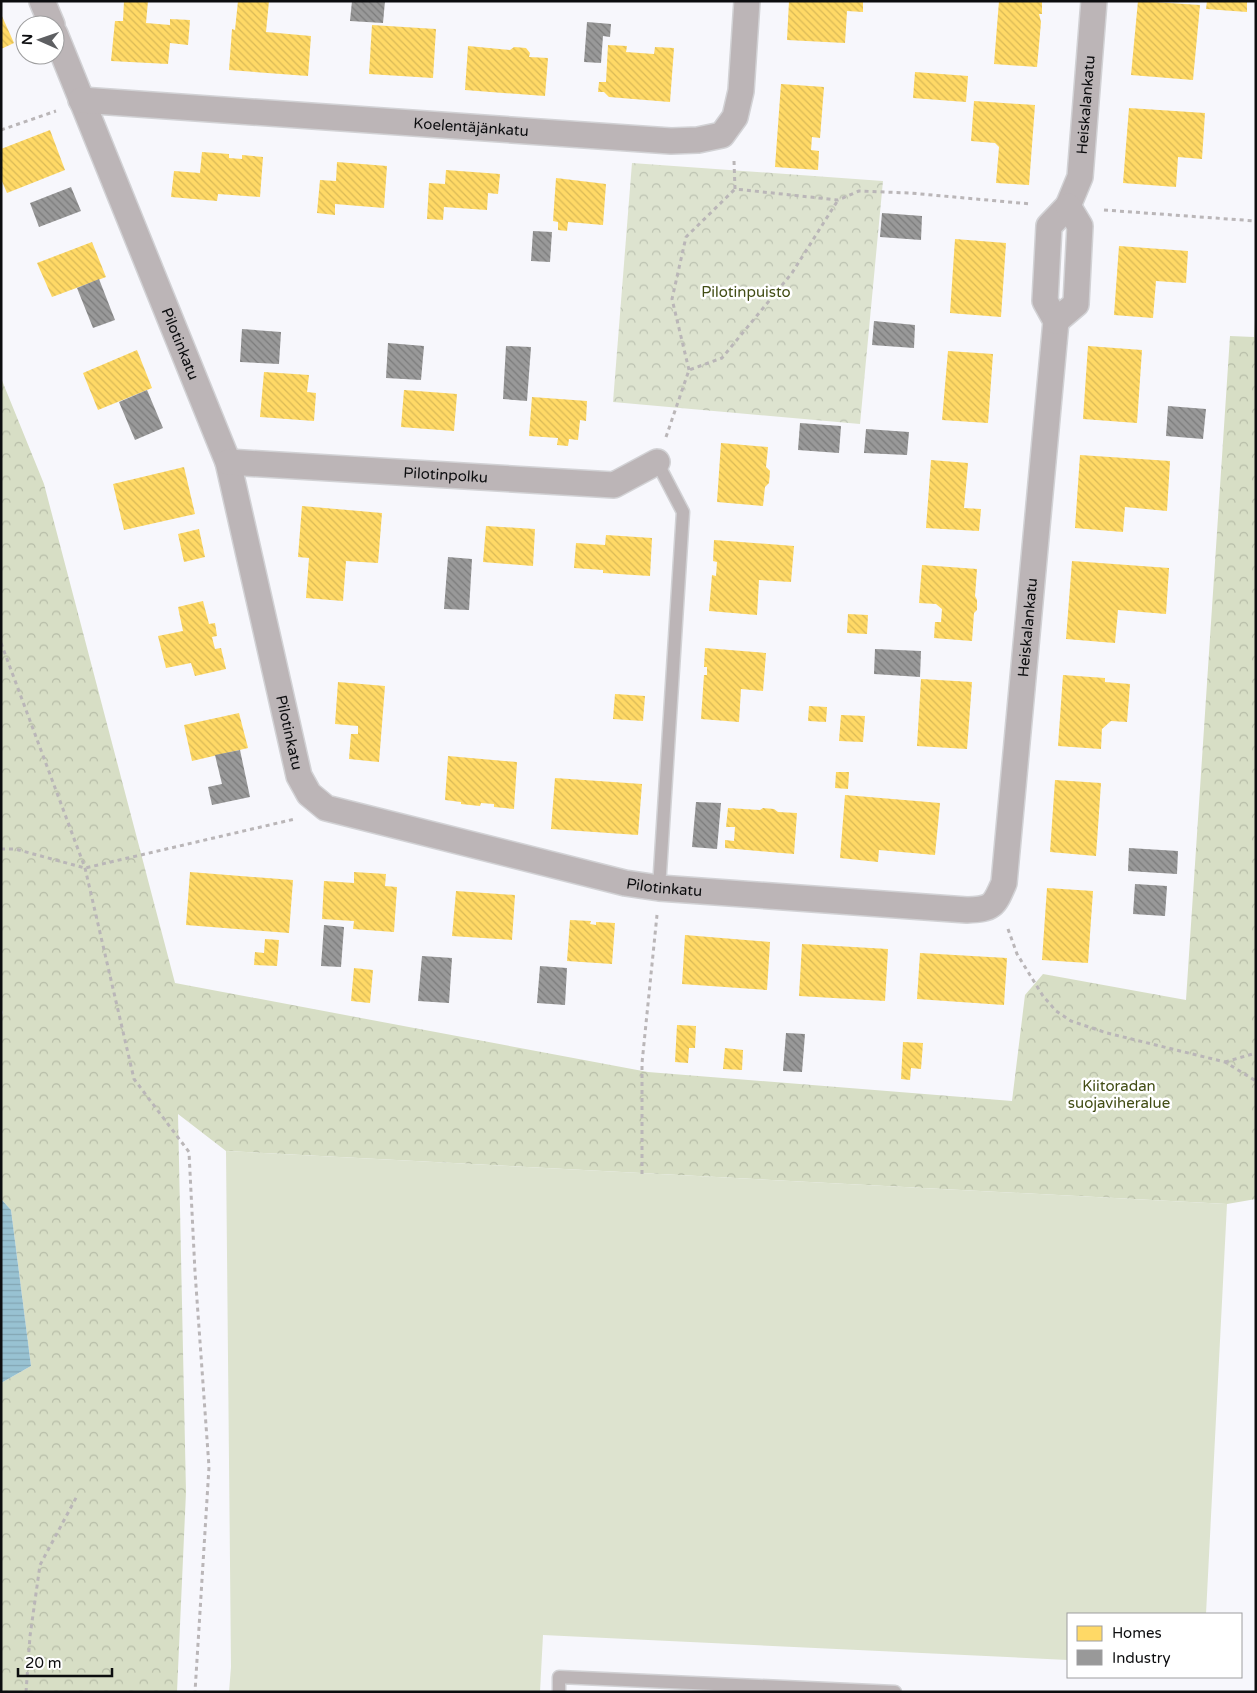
<svg xmlns="http://www.w3.org/2000/svg" width="1257" height="1693" viewBox="0 0 1257 1693" font-family="'Varela Round',sans-serif">
<style>
.forest{fill:url(#forest-crowns)}
.park{fill:url(#park-crowns)}
.garden{fill:#dde3cf}
.water{fill:url(#water-rules)}
.homes{fill:url(#homes-back-hatch)}
.industry{fill:url(#industry-back-hatch)}
.lines{fill:none;stroke-linecap:round;stroke-linejoin:round}
.lane-casing{stroke:#d2d2d5;stroke-width:15}
.street-casing{stroke:#d2d2d5;stroke-width:28}
.path{stroke:#bab6b8;stroke-width:3;stroke-dasharray:4 4;stroke-linecap:butt}
.lane{stroke:#bcb5b7;stroke-width:12}
.street{stroke:#bcb5b7;stroke-width:25}
.labels{text-anchor:middle;stroke-width:5;stroke-linejoin:round;paint-order:stroke}
.street-label{font-size:15px;fill:#0c0d0f;stroke:#fff}
.park-label{font-size:15px;fill:#424d15;stroke:#fff}
</style>
<defs>
<pattern id="forest-crowns" width="20" height="18" patternUnits="userSpaceOnUse" patternTransform="scale(1.25)"><rect width="20" height="18" fill="#d7dec5"/><path d="M2 6a3 3 0 1 1 6 0M12 15a3 3 0 1 1 6 0" fill="none" stroke="#b7bda8"/></pattern>
<pattern id="park-crowns" width="20" height="18" patternUnits="userSpaceOnUse" patternTransform="scale(1.25)"><rect width="20" height="18" fill="#dde3cf"/><path d="M2 6a3 3 0 1 1 6 0M12 15a3 3 0 1 1 6 0" fill="none" stroke="#bcc2b1"/></pattern>
<pattern id="water-rules" width="6" height="5" patternUnits="userSpaceOnUse" patternTransform="scale(1.25)"><rect width="6" height="5" fill="#98c2d2"/><path d="M0 2.5h6" fill="none" stroke="#82a6b3"/></pattern>
<pattern id="homes-back-hatch" width="6" height="6" patternUnits="userSpaceOnUse" patternTransform="scale(1.25)"><rect width="6" height="6" fill="#ffd966"/><path d="M-1 5l2 2M0 0l6 6M5-1l2 2" fill="none" stroke="#d9b957"/></pattern>
<pattern id="industry-back-hatch" width="6" height="6" patternUnits="userSpaceOnUse" patternTransform="scale(1.25)"><rect width="6" height="6" fill="#999"/><path d="M-1 5l2 2M0 0l6 6M5-1l2 2" fill="none" stroke="#7b7b7b"/></pattern>
</defs>
<rect width="100%" height="100%" fill="#f7f7fc"/>
<path class="forest" d="M1256,305v894l-29,5 -1001,-53 -48,-37 8,378 -9,200h-176v-309l30,-17 -20,-156 -10,-11v-179l2,-8 -2,-4v-630l43,106 131,499 473,89 364,29 13,-106 18,-21 143,26 44,-664 24,1z"/>
<path class="park" d="M632,163l251,18 -23,243 -247,-22z"/>
<path class="garden" d="M226,1151l1001,53 -21,410h-138v46l-525,-25 -3,57h-311l2,-25z"/>
<path class="water" d="M1,1199l10,11 20,156 -30,17z"/>
<g class="homes">
<path d="M124,1h24l-2,22 24,2v-6l20,1 -2,25 -18,-2 -2,21 -57,-3 4,-40h8z"/>
<path d="M238,1h31l-3,31 45,4 -3,40 -79,-6 3,-41 3,1z"/>
<path d="M789,1h74v11l-16,-1 -2,32 -58,-3z"/>
<path d="M999,1h43v13h-3l2,8 -4,45 -43,-3z"/>
<path d="M1138,1l62,4 -7,75 -62,-5z"/>
<path d="M1207,1h40v11l-41,-3z"/>
<path d="M1,14l13,29 -13,6z"/>
<path d="M372,25l64,4 -3,49 -64,-4z"/>
<path d="M608,45l19,1 -1,6 28,2 1,-7 19,1 -4,54 -61,-5 -5,-5h-6l1,-10h7z"/>
<path d="M468,46l42,4 4,-3 12,1 4,5 -1,4 19,1 -3,38 -80,-6z"/>
<path d="M915,72l53,4 -2,26 -53,-4z"/>
<path d="M781,84l43,3 -4,51 -8,-1 -1,13 8,1 -1,19 -43,-3z"/>
<path d="M974,101l61,4 -6,80 -33,-2 3,-36 -4,-4 -24,-2z"/>
<path d="M1129,108l76,5 -3,46 -24,-2 -2,30 -53,-4z"/>
<path d="M50,130l15,40 -58,23 -6,-14v-30z"/>
<path d="M202,152l27,2v4l13,1v-4l21,2 -3,40 -42,-3 -1,7 -46,-4 3,-26 26,2z"/>
<path d="M337,162l50,4 -3,42 -49,-4v11l-18,-2 3,-33 16,1z"/>
<path d="M446,170l54,4 -2,20 -10,-1 -1,17 -43,-3 -1,13 -16,-1 2,-36 16,1z"/>
<path d="M556,178l50,6 -3,41 -35,-3 -1,9 -9,-1v-8l-5,-1z"/>
<path d="M955,239l51,4 -5,74 -51,-4z"/>
<path d="M92,242l14,35 -54,20 -15,-34z"/>
<path d="M1119,246l69,5 -2,32 -30,-2 -3,37 -39,-3z"/>
<path d="M1088,346l54,4 -5,73 -54,-4z"/>
<path d="M137,350l15,38 -54,22 -15,-37z"/>
<path d="M948,351l45,3 -5,69 -46,-3z"/>
<path d="M264,372l45,3 -2,17 9,1 -2,28 -54,-4z"/>
<path d="M404,390l53,4 -3,37 -53,-4z"/>
<path d="M532,397l55,4 -1,20 -6,-1 -2,20 -9,-1 -1,7 -11,-1 1,-7 -29,-2z"/>
<path d="M721,443l47,4 -2,20 4,4 -1,12 -4,4 -2,19 -46,-4z"/>
<path d="M1080,455l90,6 -3,50 -42,-4 -2,25 -48,-4z"/>
<path d="M931,460l37,3 -4,45 17,1 -2,22 -53,-3z"/>
<path d="M184,467l11,47 -71,16 -11,-46z"/>
<path d="M302,506l80,7 -4,50 -32,-2 -3,40 -37,-3 3,-40 -11,-1z"/>
<path d="M486,526l49,3 -2,37 -50,-4z"/>
<path d="M199,529l6,28 -21,5 -6,-28z"/>
<path d="M606,535l46,3 -2,38 -47,-3v-3l-29,-2 2,-25 29,2z"/>
<path d="M714,540l80,6 -3,36 -32,-2 -2,35 -48,-4 3,-36 4,1 1,-14 -4,-1z"/>
<path d="M1072,561l97,7 -3,46 -48,-4 -3,33 -49,-4z"/>
<path d="M922,565l55,4 -2,27 2,4v10l-3,3 -2,28 -38,-3 1,-16h6l1,-13 -6,-5 -17,-1z"/>
<path d="M203,601l6,23 6,-1 2,13 -5,1 3,12 6,-1 5,21 -31,7 -4,-13 -25,5 -8,-32 25,-5 -5,-24z"/>
<path d="M848,614l20,1 -1,19 -20,-1z"/>
<path d="M705,648l61,5 -3,38 -22,-2 -2,33 -38,-3 3,-44h3v-8h-3z"/>
<path d="M1063,675l42,3v4l25,2 -3,38 -16,-1 -9,8 -1,20 -43,-3z"/>
<path d="M921,679l51,3 -5,67 -50,-3z"/>
<path d="M338,682l47,4 -6,76 -30,-3 2,-25h7v-8l-23,-2z"/>
<path d="M615,694l30,2 -2,25 -30,-2z"/>
<path d="M809,706l18,1 -1,15 -18,-1z"/>
<path d="M239,713l9,35 -56,13 -8,-36z"/>
<path d="M841,715l24,1 -2,26 -24,-1z"/>
<path d="M448,756l69,6 -3,47 -20,-2v-3l-13,-1 -1,3 -19,-2v-2l-16,-2z"/>
<path d="M836,772h13l-1,17 -13,-1z"/>
<path d="M555,778l87,6 -4,51 -87,-6z"/>
<path d="M1055,780l46,3 -5,73 -46,-4z"/>
<path d="M845,795l95,8 -5,52 -56,-5 -1,12 -38,-4z"/>
<path d="M728,808l32,2 3,-2 11,1 4,3 19,1 -3,41 -69,-6v-8l9,1 1,-14h-9z"/>
<path d="M190,872l103,8 -4,53 -103,-8z"/>
<path d="M354,872l32,2 -1,12 12,1 -3,45 -41,-3 1,-8 -32,-2 2,-38 30,2z"/>
<path d="M1047,888l46,3 -5,72 -46,-3z"/>
<path d="M456,891l59,4 -3,45 -60,-4z"/>
<path d="M570,920l21,1 -1,3 6,1v-3l19,1 -3,41 -45,-3z"/>
<path d="M685,935l85,7 -3,48 -85,-6z"/>
<path d="M265,939l14,1 -2,26 -23,-1 1,-13 9,1z"/>
<path d="M802,944l86,5 -3,52 -86,-5z"/>
<path d="M920,953l87,5 -3,47 -87,-6z"/>
<path d="M354,968l19,2 -3,33 -19,-2z"/>
<path d="M677,1025l19,1 -1,22h-6l-1,15 -13,-1z"/>
<path d="M903,1042l20,1 -2,26 -10,-1 -1,12 -9,-1z"/>
<path d="M725,1048l18,2 -1,20 -19,-1z"/>
</g>
<g class="industry">
<path d="M352,1h33l-2,22 -33,-2z"/>
<path d="M587,22l24,2 -1,13 -7,-1 -2,27 -17,-1z"/>
<path d="M71,187l10,24 -42,16 -9,-24z"/>
<path d="M882,213l40,3 -1,24 -41,-3z"/>
<path d="M533,231l19,1 -2,30 -19,-1z"/>
<path d="M99,279l16,41 -22,8 -16,-40z"/>
<path d="M874,321l41,4 -1,23 -42,-3z"/>
<path d="M242,329l39,3 -2,32 -39,-2z"/>
<path d="M388,343l36,3 -3,34 -35,-2z"/>
<path d="M506,346l25,1 -4,54 -24,-2z"/>
<path d="M147,390l16,38 -28,12 -16,-38z"/>
<path d="M1168,406l38,3 -3,30 -37,-3z"/>
<path d="M800,423l41,3 -2,27 -41,-3z"/>
<path d="M866,429l43,3 -2,23 -43,-2z"/>
<path d="M448,557l24,2 -3,51 -25,-1z"/>
<path d="M875,649l46,2 -1,26 -46,-3z"/>
<path d="M240,750l10,47 -38,8 -4,-18 14,-3 -7,-29z"/>
<path d="M696,802l25,1 -4,46 -25,-2z"/>
<path d="M1129,848l49,3 -1,23 -49,-3z"/>
<path d="M1135,884l32,2 -2,30 -32,-2z"/>
<path d="M324,925l20,2 -3,40 -20,-1z"/>
<path d="M422,956l30,2 -3,45 -31,-2z"/>
<path d="M540,966l27,2 -2,37 -28,-2z"/>
<path d="M786,1033l19,1 -3,38 -19,-1z"/>
</g>
<g class="lines">
<g class="lane-casing">
<g id="lane">
<path d="M657,462l26,50 -24,376"/>
<path d="M559,1692v-15l336,15"/>
</g>
</g>
<g class="street-casing">
<g id="street">
<path d="M42,1l10,24"/>
<path id="s1" d="M55,34l173,428 71,314 10,18 17,14 299,75 34,5 308,22c26,-1 27,-4 37,-27l52,-562 -11,-20 4,-75 19,-20 12,-29 14,-176"/>
<path id="s2" d="M81,100l590,41 27,-1 24,-5 13,-18 6,-26 6,-90"/>
<path d="M1056,321l20,-17 4,-78 -12,-20"/>
<path id="s3" d="M228,462l386,23 43,-23"/>
</g>
</g>
<g class="path">
<path d="M1,130l55,-19"/>
<path d="M734,161l1,28 103,11 21,-9 51,2 121,11"/>
<path d="M1104,210l152,11"/>
<path d="M689,370l-17,-71 14,-62 49,-48"/>
<path d="M666,437l23,-67 33,-12 70,-85 46,-73"/>
<path d="M1,643l84,225 49,211 55,73 6,120 14,195 -14,225"/>
<path d="M1,849h14l70,19 210,-49"/>
<path d="M1008,929l9,25 26,42 13,15 15,10 36,12 118,29 31,19"/>
<path d="M1225,1062l31,-9"/>
<path d="M642,1174v-111l15,-148"/>
<path d="M26,1692l4,-56 10,-71 37,-69"/>
</g>
<use href="#lane" class="lane"/>
<use href="#street" class="street"/>
</g>
<g class="labels">
<g class="street-label">
<text dy="5" stroke="none"><textPath href="#s1" startOffset="2322">Heiskalankatu</textPath></text>
<text dy="5" stroke="none"><textPath href="#s2" startOffset="391">Koelentäjänkatu</textPath></text>
<text dy="5" stroke="none"><textPath href="#s1" startOffset="334">Pilotinkatu</textPath></text>
<text dy="5" stroke="none"><textPath href="#s3" startOffset="218">Pilotinpolku</textPath></text>
<text dy="5" stroke="none"><textPath href="#s1" startOffset="1785">Heiskalankatu</textPath></text>
<text dy="5" stroke="none"><textPath href="#s1" startOffset="739">Pilotinkatu</textPath></text>
<text dy="5" stroke="none"><textPath href="#s1" startOffset="1174">Pilotinkatu</textPath></text>
</g>
<g class="park-label">
<text x="746" y="297">Pilotinpuisto</text>
<text x="1119" y="1091">Kiitoradan<tspan x="1119" dy="17">suojaviheralue</tspan></text>
</g>
</g>
<rect width="1257" height="1693" fill="none" stroke="#0c0d0f" stroke-width="5"/>
<rect x="1067" y="1613" width="175" height="65" fill="#ffffff" stroke="#9e9e9f"/>
<rect x="1077" y="1626" width="25" height="15" fill="#ffd966" stroke="#9e9e9f"/>
<text x="1112" y="1638" font-size="15" fill="#0c0d0f">Homes</text>
<rect x="1077" y="1650" width="25" height="15" fill="#999999" stroke="#9e9e9f"/>
<text x="1112" y="1663" font-size="15" fill="#0c0d0f">Industry</text>
<g transform="translate(40 40) rotate(272)"><circle r="24" fill="#ffffff" stroke="#9e9e9f"/>
<path d="M0-4L9 19L0 12L-9 19Z" fill="#5e5f62"/>
<text y="-8" font-size="14" font-weight="bold" text-anchor="middle" fill="#0c0d0f">N</text>
</g>
<path d="M18 1668v8h94v-8" fill="none" stroke="#0c0d0f" stroke-width="2.5"/>
<text x="25" y="1668" font-size="15" fill="#0c0d0f" stroke="#ffffff" stroke-width="4" paint-order="stroke">20 m</text>
</svg>
